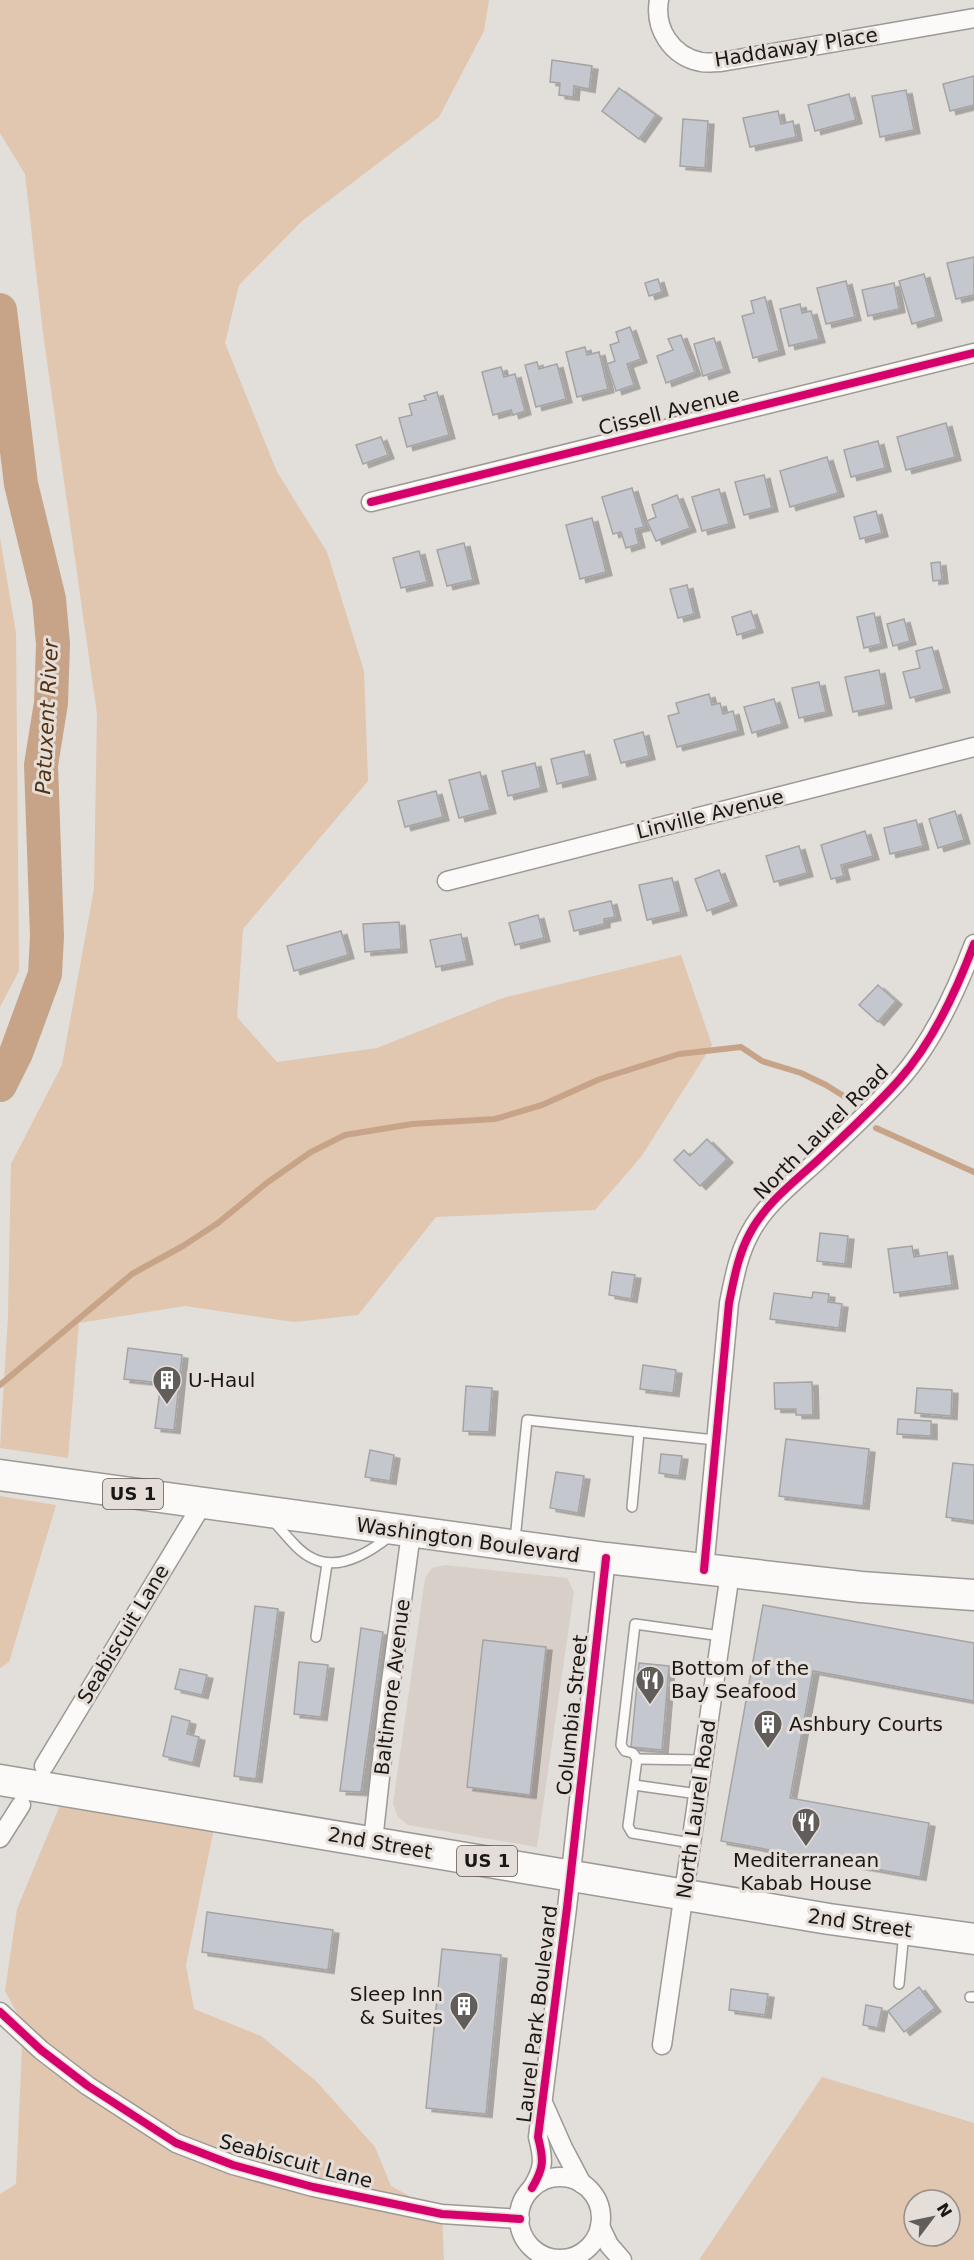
<svg xmlns="http://www.w3.org/2000/svg" width="974" height="2260" viewBox="0 0 974 2260" font-family="'DejaVu Sans',sans-serif">
<style>
.built{fill:#d9cfc9}
.green{fill:#e1c6b0;fill-rule:evenodd}
.lines{fill:none;stroke-linecap:round;stroke-linejoin:round}
.stream{stroke:#c7a488;stroke-width:6}
.river{stroke:#c7a488;stroke-width:34}
.building{fill:#c5c7cf;stroke:#a5a4a4;stroke-width:1.5;filter:url(#shadow)}
.lane-casing{stroke:#9c9996;stroke-width:12}
.street-casing{stroke:#9c9996;stroke-width:21}
.primary-casing{stroke:#9c9996;stroke-width:33}
.lane{stroke:#fbfaf9;stroke-width:9}
.street{stroke:#fbfaf9;stroke-width:18}
.primary{stroke:#fbfaf9;stroke-width:30}
.cycleway-casing{stroke:#e5ddd7;stroke-width:11}
.cycleway{stroke:#d6006c;stroke-width:8}
.labels{text-anchor:middle;stroke-width:6;stroke-linejoin:round;paint-order:stroke}
.shield{fill:#e5ddd7;stroke:#575350;stroke-width:1.5}
.shield-label{font-size:18px;font-weight:bold;fill:#1a1816}
.street-label{font-size:20px;fill:#1a1816;stroke:#e5ddd7}
.poi-label{font-size:20px;fill:#1a1816;stroke:#e5ddd7;text-anchor:start}
.water-label{font-size:21px;font-style:italic;fill:#533113;stroke:#e5ddd7}
</style>
<defs>
<filter id="shadow"><feDropShadow dx="6" dy="3.5" stdDeviation="0" flood-color="#0004"/></filter>
</defs>
<rect width="100%" height="100%" fill="#e2deda"/>
<path class="built" d="M445,1565l122,13 7,14 -37,255 -129,-22 -10,-8 -5,-13 32,-226 7,-10z"/>
<g class="green">
<path d="M0,0h489l-5,31 -45,86 -137,104 -63,64 -14,58 52,129 50,80 37,119 4,110 -125,148 -6,88 40,45 100,-14 126,-50 178,-43 31,90 -71,112 -46,53 -159,7 -78,98 -64,7 -109,-16 -106,17 -11,135 -68,-10 8,-132 3,-152 51,-99 32,-176 3,-175 -54,-381 -18,-159 -25,-41z"/>
<path d="M0,538l16,95 3,338 -19,36z"/>
<path d="M0,1496l56,9 -47,157 -9,6z"/>
<path d="M60,1805l154,23 -28,137 8,44 67,27 55,45 59,66 16,39 51,28 2,46h-444v-66l16,-10 7,-160 -18,-33 12,-82z"/>
<path d="M822,2077l152,46v137h-275zM914,2200h36v36h-36z"/>
</g>
<g class="lines">
<g class="stream">
<path d="M876,1128l98,44"/>
<path d="M0,1385l132,-111 51,-28 35,-23 50,-41 43,-30 34,-17 67,-11 83,-5 47,-14 58,-26 79,-25 62,-7 21,14 39,12 25,12 24,15"/>
</g>
<path class="river" d="M0,310l21,174 28,115 4,45 -2,59 -10,62 6,171 -2,38 -29,79 -16,32"/>
</g>
<g class="building">
<path d="M552,60l40,6 -3,23 -15,-3 -1,11 -14,-2 1,-12 -10,-1z"/>
<path d="M974,76v29l-24,6 -7,-27z"/>
<path d="M619,88l37,27 -17,24 -37,-28z"/>
<path d="M906,90l8,40 -34,7 -8,-41z"/>
<path d="M849,94l7,26 -41,11 -7,-26z"/>
<path d="M778,111l3,13 12,-3 3,16 -46,10 -7,-29z"/>
<path d="M683,119l25,2 -3,47 -25,-2z"/>
<path d="M974,257v38l-18,4 -9,-36z"/>
<path d="M924,274l12,43 -24,7 -13,-43z"/>
<path d="M658,279l4,13 -13,4 -4,-13z"/>
<path d="M846,281l9,36 -29,7 -9,-36z"/>
<path d="M894,283l5,26 -31,7 -6,-26z"/>
<path d="M765,297l14,54 -26,7 -11,-42 12,-3 -3,-12z"/>
<path d="M800,304l2,9 9,-2 8,28 -30,7 -9,-37z"/>
<path d="M630,327l11,32 -14,5 7,21 -18,6 -9,-27 8,-3 -5,-16 9,-3 -3,-10z"/>
<path d="M681,335l14,37 -29,11 -9,-27 16,-6 -5,-11z"/>
<path d="M714,338l10,31 -21,7 -9,-32z"/>
<path d="M585,347l2,8 12,-3 9,37 -31,8 -11,-45z"/>
<path d="M537,362l2,7 18,-5 9,35 -30,8 -11,-42z"/>
<path d="M501,367l3,10 11,-3 10,37 -12,4 -2,-5 -18,5 -11,-43z"/>
<path d="M437,392l12,43 -42,12 -8,-29 13,-3 -3,-11 17,-4 -2,-4z"/>
<path d="M946,423l9,34 -49,13 -9,-33z"/>
<path d="M381,437l7,18 -25,9 -7,-19z"/>
<path d="M878,441l7,27 -34,9 -7,-27z"/>
<path d="M827,457l11,36 -48,14 -10,-36z"/>
<path d="M764,475l8,33 -28,7 -9,-33z"/>
<path d="M632,488l12,39 -9,2 4,15 -13,4 -5,-16 -8,2 -11,-37z"/>
<path d="M719,489l10,35 -27,7 -10,-34z"/>
<path d="M677,495l13,33 -34,13 -9,-20 9,-4 -4,-12z"/>
<path d="M876,511l6,22 -22,6 -6,-22z"/>
<path d="M592,518l14,54 -26,7 -14,-54z"/>
<path d="M464,543l9,37 -26,6 -10,-36z"/>
<path d="M419,551l8,31 -26,6 -8,-30z"/>
<path d="M940,562l2,18 -9,1 -2,-18z"/>
<path d="M687,585l7,29 -16,4 -8,-29z"/>
<path d="M751,611l6,18 -20,6 -5,-18z"/>
<path d="M874,613l7,31 -17,4 -7,-31z"/>
<path d="M904,619l6,22 -17,5 -6,-22z"/>
<path d="M932,647l12,42 -34,9 -7,-26 17,-4 -4,-17z"/>
<path d="M879,670l7,35 -33,7 -8,-35z"/>
<path d="M819,682l7,30 -27,6 -7,-30z"/>
<path d="M709,694l3,11 8,-2 3,11 10,-3 5,20 -61,16 -9,-31 11,-3 -3,-10z"/>
<path d="M774,699l8,25 -30,9 -8,-26z"/>
<path d="M643,732l6,24 -28,7 -7,-23z"/>
<path d="M584,751l6,25 -33,8 -6,-25z"/>
<path d="M535,763l6,25 -33,8 -6,-25z"/>
<path d="M480,772l10,38 -31,8 -10,-38z"/>
<path d="M436,791l7,26 -38,10 -7,-26z"/>
<path d="M955,811l9,29 -26,8 -9,-29z"/>
<path d="M916,820l7,26 -33,8 -6,-26z"/>
<path d="M865,831l8,25 -32,9 3,11 -13,3 -10,-34z"/>
<path d="M799,846l8,27 -33,9 -8,-26z"/>
<path d="M719,870l12,32 -24,9 -12,-32z"/>
<path d="M672,878l9,34 -34,8 -8,-35z"/>
<path d="M611,901l4,16 -11,2v5l-30,7 -5,-20z"/>
<path d="M538,915l6,23 -29,7 -6,-22z"/>
<path d="M399,922l2,27 -36,3 -2,-28z"/>
<path d="M341,931l7,24 -54,16 -7,-25z"/>
<path d="M461,934l6,27 -31,6 -6,-27z"/>
<path d="M878,985l18,16 -18,21 -19,-17z"/>
<path d="M707,1139l20,20 -27,27 -26,-26 10,-10 6,6z"/>
<path d="M820,1233l28,3 -3,28 -28,-3z"/>
<path d="M912,1246l2,11 33,-5 5,33 -58,8 -6,-44z"/>
<path d="M612,1272l23,3 -4,24 -22,-4z"/>
<path d="M813,1292l16,2 -1,8 14,2 -3,24 -69,-9 4,-26 38,5z"/>
<path d="M128,1348l54,7 -8,75 -19,-2 6,-45 -37,-4z"/>
<path d="M643,1365l33,5 -3,23 -33,-4z"/>
<path d="M812,1382l1,33h-17v-6h-21l-1,-26z"/>
<path d="M466,1386l26,2 -3,44 -26,-1z"/>
<path d="M917,1388l35,2 -1,26 -36,-3z"/>
<path d="M898,1419l33,2v15l-34,-2z"/>
<path d="M786,1439l83,10 -6,57 -84,-10z"/>
<path d="M370,1450l24,5 -4,26 -25,-4z"/>
<path d="M661,1454l21,2 -3,20 -20,-3z"/>
<path d="M953,1463l21,2v56l-28,-4z"/>
<path d="M556,1472l28,4 -6,37 -28,-5z"/>
<path d="M763,1605l211,38v58l-161,-30 -23,127 139,25 -9,54 -199,-36z"/>
<path d="M255,1606l23,3 -22,170 -22,-3z"/>
<path d="M361,1628l22,4 -22,160 -21,-1z"/>
<path d="M483,1640l63,7 -16,148 -63,-8z"/>
<path d="M299,1662l29,3 -7,52 -27,-3z"/>
<path d="M639,1663l30,3 -7,84 -31,-3z"/>
<path d="M180,1669l27,6 -5,20 -27,-6z"/>
<path d="M172,1716l18,5 -3,13 12,3 -6,26 -30,-7z"/>
<path d="M207,1912l126,18 -5,40 -126,-18z"/>
<path d="M442,1949l59,6 -15,159 -60,-6z"/>
<path d="M919,1987l16,21 -31,24 -16,-21z"/>
<path d="M731,1989l37,5 -3,21 -36,-5z"/>
<path d="M866,2005l16,3 -4,20 -15,-3z"/>
</g>
<g class="lines">
<g class="lane-casing">
<g id="lane">
<path d="M632,1507l7,-75"/>
<path d="M274,1522c11,11 23,29 38,36 26,14 58,-6 78,-22"/>
<path d="M515,1540l12,-120 188,20"/>
<path d="M316,1637l11,-73"/>
<path d="M637,1759l66,1"/>
<path d="M634,1785l64,9"/>
<path d="M691,1843l-59,-10 -4,-7 9,-67 -4,-6 -8,-2 -4,-6 14,-121 86,12"/>
<path d="M899,1984l5,-52"/>
<path d="M970,1997h4"/>
</g>
</g>
<g class="street-casing">
<g id="street">
<path d="M659,0c-5,28 12,56 42,62 6,1 13,0 20,0l253,-44"/>
<path d="M371,502l603,-149"/>
<path d="M447,881l527,-134"/>
<path d="M704,1570l25,-267c5,-24 9,-48 21,-70 15,-29 44,-51 68,-73 28,-26 56,-52 81,-80 34,-38 57,-88 75,-136"/>
<path d="M44,1766l159,-263"/>
<path d="M0,1838l21,-33"/>
<path d="M373,1841l15,-137 23,-171"/>
<path d="M0,2012l41,38 47,36 88,57 57,22 80,22 129,27 78,5"/>
<path d="M662,2045l68,-472"/>
<path d="M544,2105l19,43 19,36"/>
<circle cx="560" cy="2218" r="41"/>
<path d="M532,2188c12,-20 12,-28 6,-51l29,-229 39,-350"/>
<path d="M600,2226l9,19 13,15"/>
</g>
</g>
<g class="primary-casing">
<g id="primary">
<path d="M0,1475l606,83 255,29 113,8"/>
<path d="M0,1780l829,139 145,20"/>
</g>
</g>
<use href="#lane" class="lane"/>
<use href="#street" class="street"/>
<use href="#primary" class="primary"/>
<g class="cycleway-casing">
<g id="cycleway">
<path d="M371,502l603,-149"/>
<path d="M704,1570l25,-267c5,-24 9,-48 21,-70 15,-29 44,-51 68,-73 28,-26 56,-52 81,-80 34,-38 57,-88 75,-136"/>
<path d="M0,2012l41,38 47,36 88,57 57,22 80,22 129,27 78,5"/>
<path d="M532,2188c12,-20 12,-28 6,-51l29,-229 39,-350"/>
</g>
</g>
<use href="#cycleway" class="cycleway"/>
</g>
<defs>
<g id="building-pin" transform="scale(1.5)"><path d="M0 17L-7.5 6A9.5 9.5 0 1 1 7.5 6Z" fill="#605d5b" stroke="#e5ddd7"/><path d="M-4-6H4V6H1V3H-1V6H-4ZM-2.5-4.3h1.7v1.8h-1.7ZM.8-4.3h1.7v1.8H.8ZM-2.5-1h1.7V.8h-1.7ZM.8-1h1.7V.8H.8Z" fill="#fff"/></g>
<g id="restaurant-pin" transform="scale(1.5)"><path d="M0 17L-7.5 6A9.5 9.5 0 1 1 7.5 6Z" fill="#605d5b" stroke="#e5ddd7"/><path d="M-5-6h1v4h1v-4h1v4h1v-4h1v5L-1.5 .5V6h-2V.5L-5-1ZM5-6V6H3V1.5H1.5Q1.5-4 5-6Z" fill="#fff"/></g>
</defs>
<g fill-rule="evenodd">
<use href="#building-pin" x="167" y="1380"/>
<use href="#restaurant-pin" x="650" y="1680"/>
<use href="#building-pin" x="768" y="1724"/>
<use href="#restaurant-pin" x="806" y="1822"/>
<use href="#building-pin" x="464" y="2006"/>
</g>
<g class="labels">
<g class="shield">
<rect x="103" y="1479" width="60" height="30" rx="4.5"/>
<rect x="457" y="1846" width="60" height="30" rx="4.5"/>
</g>
<g class="shield-label">
<text x="133" y="1500">US 1</text>
<text x="487" y="1867">US 1</text>
</g>
<g class="street-label">
<text transform="translate(796 47) rotate(-9)" y="7">Haddaway Place</text>
<text transform="translate(669 411) rotate(-14)" y="7">Cissell Avenue</text>
<text transform="translate(710 814) rotate(-14)" y="7">Linville Avenue</text>
<text transform="translate(821 1132) rotate(-45)" y="7">North Laurel Road</text>
<text transform="translate(468 1540) rotate(8)" y="7">Washington Boulevard</text>
<text transform="translate(123 1634) rotate(-59)" y="7">Seabiscuit Lane</text>
<text transform="translate(392 1687) rotate(-83)" y="7">Baltimore Avenue</text>
<text transform="translate(572 1715) rotate(-84)" y="7">Columbia Street</text>
<text transform="translate(696 1809) rotate(-82)" y="7">North Laurel Road</text>
<text transform="translate(380 1843) rotate(10)" y="7">2nd Street</text>
<text transform="translate(860 1923) rotate(8)" y="7">2nd Street</text>
<text transform="translate(537 2014) rotate(-83)" y="7">Laurel Park Boulevard</text>
<text transform="translate(296 2161) rotate(15)" y="7">Seabiscuit Lane</text>
</g>
<g class="poi-label">
<text x="188" y="1387">U-Haul</text>
<text x="671" y="1675">Bottom of the<tspan x="671" dy="23">Bay Seafood</tspan></text>
<text x="789" y="1731">Ashbury Courts</text>
<text x="806" y="1867" text-anchor="middle">Mediterranean<tspan x="806" dy="23">Kabab House</tspan></text>
<text x="443" y="2001" text-anchor="end">Sleep Inn<tspan x="443" dy="23">&amp; Suites</tspan></text>
</g>
<g class="water-label">
<text transform="translate(47 717) rotate(-87)" y="7">Patuxent River</text>
</g>
</g>
<g transform="translate(932 2218) rotate(58)"><circle r="28" fill="#e5ddd7" stroke="#948e8a" stroke-width="1.5"/>
<path d="M0-4.5L10 22L0 15L-10 22Z" fill="#605d5b"/>
<text y="-9" font-size="16" font-weight="bold" text-anchor="middle" fill="#1a1816">N</text>
</g>
</svg>
